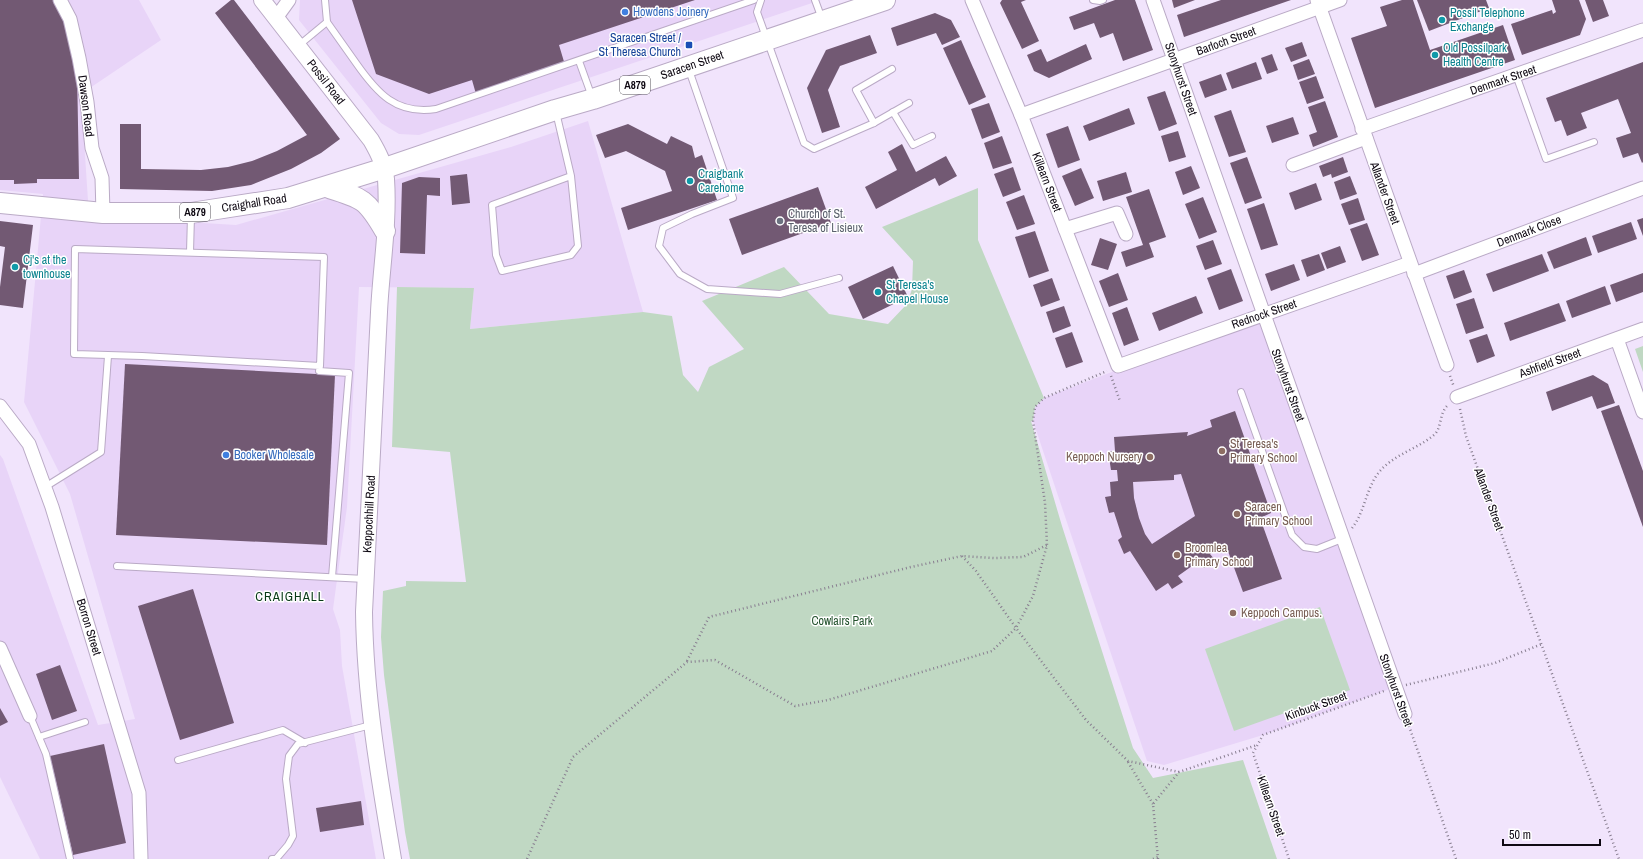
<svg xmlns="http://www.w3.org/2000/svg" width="1643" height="859" viewBox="0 0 1643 859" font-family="'Archivo Narrow',sans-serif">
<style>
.built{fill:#e8d4f8}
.green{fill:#c0d8c3}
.building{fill:#725973;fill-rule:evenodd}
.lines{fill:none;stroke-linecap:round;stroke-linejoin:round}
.service-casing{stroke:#baaac6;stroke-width:8}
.minor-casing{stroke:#baaac6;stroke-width:15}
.tertiary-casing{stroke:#baaac6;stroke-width:18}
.primary-casing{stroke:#baaac6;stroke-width:22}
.path{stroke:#887e90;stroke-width:2.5;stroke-dasharray:1 3;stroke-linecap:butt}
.service{stroke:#fff;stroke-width:6}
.minor{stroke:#fff;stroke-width:13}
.tertiary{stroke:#fff;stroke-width:16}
.primary{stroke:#fff;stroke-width:20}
.shop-dot{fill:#3f7fe0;stroke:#fff;stroke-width:1.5}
.culture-dot{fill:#0f9aa8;stroke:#fff;stroke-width:1.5}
.transit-dot{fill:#1a4fb4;stroke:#fff;stroke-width:1.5}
.worship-dot{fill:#6b7280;stroke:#fff;stroke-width:1.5}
.education-dot{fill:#8d6e63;stroke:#fff;stroke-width:1.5}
.labels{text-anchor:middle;stroke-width:3;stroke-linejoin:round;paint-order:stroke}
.shield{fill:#fff;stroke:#57535a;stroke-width:1}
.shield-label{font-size:11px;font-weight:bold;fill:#0f0913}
.shop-label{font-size:12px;fill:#366cbe;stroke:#fff;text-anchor:start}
.culture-label{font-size:12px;fill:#0d838f;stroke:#fff;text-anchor:start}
.transit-label{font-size:12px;fill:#164399;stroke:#fff;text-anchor:end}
.street-label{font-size:12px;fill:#0f0913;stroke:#fff}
.worship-label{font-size:12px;fill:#5b616d;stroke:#fff;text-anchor:start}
.education-label{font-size:12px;fill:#785e54;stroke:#fff;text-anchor:start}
.park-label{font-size:12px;fill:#23522d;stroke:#fff}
.neighbourhood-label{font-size:13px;letter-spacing:1px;fill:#073916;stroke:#fff}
</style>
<rect width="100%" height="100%" fill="#f1e4fc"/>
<g class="built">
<path d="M0,0h139l22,40 -80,54 8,122 147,9 275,-78 77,-26 55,191 -173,17 4,-41 -115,-1 -12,220 -14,102 7,21 2,36 34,193h-336l-40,-82v-322l3,4 95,266 37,-6 -65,-225 -46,-92 19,-208 -43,-4z"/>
<path d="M300,0h521l-402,135 -20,-1 -18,-11 -82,-103z"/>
<path d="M1263,314l132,373 -132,48 -99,30 -17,-4 -114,-340 2,-14 9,-9z"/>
</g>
<g class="green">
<path d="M978,188v52l66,158 -9,9 -2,14h-2l31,105 71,222 20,30 90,-18 34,99h-867l-5,-27 -21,-157 -3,-38 2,-46 23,-5v-5l60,1 -16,-130 -58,-5 5,-160 77,1 -4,41 173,-17 29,4 11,59 15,17 11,-25 35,-18 -42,-48 82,-34 45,47 59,10 19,-20 5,-15 1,-28 -31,-34z"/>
<path d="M1643,346v26l-8,-23z"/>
<path d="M1320,607l30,83 -116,41 -29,-82z"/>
</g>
<g class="building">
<path d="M0,0h55l10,16 12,53 2,110h-42v4l-23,1v-4h-14z"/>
<path d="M231,0h3l106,139 -19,14 -30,16 -40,16 -39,6 -92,-2v-65h21v45l60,1 27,-3 24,-6 25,-10 30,-16 -92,-122z"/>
<path d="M352,0h343l-136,45 6,20 -89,29 -4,-14 -43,14 -53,-20z"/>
<path d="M1002,0h24l-5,2 18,39 -17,8 -22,-46z"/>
<path d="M1115,0h20l18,50 -30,11 -10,-28 -13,5 -6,-15 -20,7 -5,-13z"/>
<path d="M1172,0h23l-21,8z"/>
<path d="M1221,0h70l-107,37 -7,-22z"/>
<path d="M1402,0h11l17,50 73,-25 12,35 -140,48 -24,-70 36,-12 -7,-19z"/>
<path d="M1417,0h69l3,8 -60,23z"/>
<path d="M1552,0h27l7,19 -6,16 -58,20 -11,-31 41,-14 1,4 3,-2z"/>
<path d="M1585,0h18l6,16 -16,6z"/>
<path d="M935,13l16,7 9,17 -18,8 -6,-12 -39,13 -6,-18z"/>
<path d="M870,35l7,18 -37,13 -12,24 12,37 -18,6 -15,-45 19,-38z"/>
<path d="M961,40l25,57 -17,8 -26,-57z"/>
<path d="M1302,42l5,14 -16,6 -6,-14z"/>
<path d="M1086,44l6,15 -43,19 -15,-7 -7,-16 14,-6 6,13z"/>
<path d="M1272,54l6,16 -11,4 -6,-16z"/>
<path d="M1309,59l6,15 -17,6 -5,-15z"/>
<path d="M1256,62l6,17 -30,10 -6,-16z"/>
<path d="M1643,62v100l-1,1 -4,-10 -15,5 -7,-20 15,-5 -13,-34 -37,14 6,15 -20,8 -6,-16 -6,2 -9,-24z"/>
<path d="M1221,74l6,16 -22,8 -6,-16z"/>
<path d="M1316,76l8,22 -17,6 -8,-22z"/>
<path d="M1165,91l12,33 -18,7 -12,-34z"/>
<path d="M1325,101l13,36 -25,10 -4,-12 8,-3 -9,-25z"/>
<path d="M989,103l11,29 -18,7 -11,-30z"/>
<path d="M1129,108l6,16 -46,17 -6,-15z"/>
<path d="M1231,110l15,42 -17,5 -15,-41z"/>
<path d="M1293,117l6,17 -27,9 -6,-17z"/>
<path d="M628,124l39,20 4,-8 21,10 3,12 7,-3 15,45 -89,30 -7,-22 51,-17 -7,-20 -39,-20 -21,7 -9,-23z"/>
<path d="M1068,126l12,34 -22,8 -12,-34z"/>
<path d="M1178,131l8,26 -17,5 -8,-26z"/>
<path d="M1002,136l10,27 -19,6 -9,-26z"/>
<path d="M902,144l14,28 30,-16 11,20 -18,10 -4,-8 -59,31 -11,-22 32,-17 -9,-18z"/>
<path d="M1247,157l15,41 -17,6 -15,-41z"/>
<path d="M1343,157l5,15 -16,6 -1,-4 -8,3 -4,-11z"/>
<path d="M1191,166l9,22 -17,7 -8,-23z"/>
<path d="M1013,167l8,23 -18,7 -9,-23z"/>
<path d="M1081,168l13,30 -19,8 -13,-30z"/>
<path d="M1126,172l6,20 -29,9 -6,-20z"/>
<path d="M467,174l3,29 -18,2 -2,-29z"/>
<path d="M1350,176l7,18 -17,6 -6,-18z"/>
<path d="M419,177l21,1v18l-13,-1 -2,59 -25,-1 2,-70z"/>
<path d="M1316,183l6,17 -27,10 -6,-17z"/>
<path d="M818,187l13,36 -89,32 -13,-36z"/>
<path d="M1149,189l17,48 -17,6 5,14 -28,10 -5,-15 22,-7 -17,-48z"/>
<path d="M1024,195l11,29 -18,6 -11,-28z"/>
<path d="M1203,197l14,35 -18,7 -14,-35z"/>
<path d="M1358,198l7,22 -16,5 -8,-21z"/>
<path d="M1264,203l14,42 -17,5 -14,-41z"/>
<path d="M1643,218v18l-6,-16z"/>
<path d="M0,221l33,4 -10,83 -23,-3v-18l5,-40 -5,-1z"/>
<path d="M1631,222l6,17 -39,14 -6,-17z"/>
<path d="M1367,223l12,32 -17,6 -12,-32z"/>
<path d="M1035,231l14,40 -20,7 -14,-41z"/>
<path d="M1586,237l6,18 -38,14 -7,-17z"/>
<path d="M1100,238l17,6 -9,26 -17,-5z"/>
<path d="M1213,240l9,24 -17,6 -9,-24z"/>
<path d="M1340,246l6,16 -19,7 -6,-16z"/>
<path d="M1319,254l6,16 -18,7 -6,-17z"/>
<path d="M1542,254l7,17 -56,21 -7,-18z"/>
<path d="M1294,264l6,16 -29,11 -6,-17z"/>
<path d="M893,266l15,31 -45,22 -15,-32z"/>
<path d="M1231,269l12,32 -24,9 -12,-32z"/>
<path d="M1464,270l8,22 -18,7 -8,-23z"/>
<path d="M1118,273l10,27 -19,7 -10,-26z"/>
<path d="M1643,273v19l-27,10 -6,-17z"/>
<path d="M1052,278l8,22 -19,7 -8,-22z"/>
<path d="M1605,286l6,18 -39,14 -6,-17z"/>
<path d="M1196,296l7,17 -44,18 -7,-18z"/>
<path d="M1474,298l10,30 -18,6 -10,-30z"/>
<path d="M1559,303l7,18 -56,20 -6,-18z"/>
<path d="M1064,306l7,20 -18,7 -7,-21z"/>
<path d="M1127,307l12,33 -15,6 -12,-33z"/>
<path d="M1072,332l11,30 -17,6 -11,-30z"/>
<path d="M1487,334l8,22 -18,7 -8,-23z"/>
<path d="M125,364l210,11 -8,170 -211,-10z"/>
<path d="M1593,375l15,9 7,19 -18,6 -5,-13 -40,15 -6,-19z"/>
<path d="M1619,405l24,66v56l-42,-116z"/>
<path d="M1235,411l36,102 -11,5 22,61 -39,13 -18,-49 -15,11 5,6 -11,8 -5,-7 -21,15 5,6 -11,7 -4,-6 -12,8 -26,-40 -6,3 -6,-14 4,-3 -8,-25 -5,1 -4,-16 6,-1 -1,-14 8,-1 -1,-11h-6l-3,-19h7l-1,-14 74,-5 -1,4 25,-9 -2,-7zM1181,474l14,42 -43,28 -7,-10 -6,-16 -5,-20 -1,-16 41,-2v-5z"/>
<path d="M193,589l41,134 -54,17 -42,-134z"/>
<path d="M60,665l17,46 -25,9 -16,-46z"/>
<path d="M0,708l8,14 -8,4z"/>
<path d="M104,744l22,99 -53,12 -23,-99z"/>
<path d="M361,801l3,24 -44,7 -4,-24z"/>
</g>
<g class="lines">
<g class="service-casing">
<g id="service">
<path d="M761,0l-4,12 47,131 10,6 60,-26 35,-20"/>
<path d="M815,0l7,19"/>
<path d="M1093,0l7,1 3,-1"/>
<path d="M327,22c10,14 19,27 29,41 21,30 40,52 80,46l318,-109"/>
<path d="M298,46l29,-24 -2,-22"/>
<path d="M579,61l13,36"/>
<path d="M689,70l44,128 -41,16 -29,14 -4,18 21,28 27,15 73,5 59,-16"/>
<path d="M1516,75l30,84 48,-17"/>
<path d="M556,112l15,64 7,70 -7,9 -69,16 -6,-16 -4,-50 79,-29"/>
<path d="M893,112l20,33 19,-9"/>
<path d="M874,123l-18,-33 36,-21"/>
<path d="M190,252l1,-36"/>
<path d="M320,366l-178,-10 -68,-2 1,-105 249,8 -4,109 -1,5 30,2 -17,204"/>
<path d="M1241,392l51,143 12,12 13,2 25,-10"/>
<path d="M45,487l56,-35 7,-96"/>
<path d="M117,566l248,13"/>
<path d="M30,716l16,38 24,105"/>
<path d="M39,737l46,-15"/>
<path d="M178,760l105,-30 22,13"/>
<path d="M272,859h4l12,-14 5,-9 -7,-57 3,-23 9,-12 73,-19"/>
</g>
</g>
<g class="minor-casing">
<g id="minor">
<path d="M60,0l10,19 9,39 8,44 5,46 10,30 1,35"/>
<path d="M972,0l49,115 97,251 292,-103"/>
<path d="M1153,0l252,714"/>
<path d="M1317,0l130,365"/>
<path d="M276,18l13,-18"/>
<path d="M1021,115l319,-115"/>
<path d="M1362,129l281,-99"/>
<path d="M1293,165l73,-27"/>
<path d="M1065,229l52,-16 9,21"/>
<path d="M1414,274l229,-86"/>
<path d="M1617,339l26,73"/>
<path d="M1457,397l186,-68"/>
<path d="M0,406l29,38 23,63 87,286 2,66"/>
<path d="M0,648l30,68"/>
</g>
</g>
<g class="tertiary-casing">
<path id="tertiary" d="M262,0l109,140c7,12 14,25 15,39 3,44 -5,90 -7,133 -5,100 -10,200 -15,300 1,83 15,165 29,247"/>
</g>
<g class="primary-casing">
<g id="primary">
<path d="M326,187c36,11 40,11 59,44"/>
<path d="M0,203l103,10h88l97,-15 97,-30 170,-58 38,-11 292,-99"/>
</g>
</g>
<g class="path">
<path d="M1111,376l9,25"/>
<path d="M1450,376l4,11"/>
<path d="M1460,409l6,27 153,423"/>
<path d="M1352,528c13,-16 14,-41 28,-57 15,-17 37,-22 54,-36 8,-7 5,-22 14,-30"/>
<path d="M962,556l14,15 40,57 70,92 42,41 51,11"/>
<path d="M687,661l22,-44 202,-50 51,-11 32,2 29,-1 24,-12"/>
<path d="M1406,685l89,-22 47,-19"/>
<path d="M1409,726l47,133"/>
<path d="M1128,762l25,42"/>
<path d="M527,859l46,-102 114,-95 28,-2 80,46 33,-6 164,-49 24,-23 17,-32 14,-51 -2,-42 -12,-82 2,-14 9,-9 63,-27"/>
<path d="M1153,859l5,-2"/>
<path d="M1158,859l-5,-55 26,-32 78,-27"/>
<path d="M1289,859l-36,-106 10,-18 121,-44"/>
</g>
<use href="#service" class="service"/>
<use href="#minor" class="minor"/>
<use href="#tertiary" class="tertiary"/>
<use href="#primary" class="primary"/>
</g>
<g class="shop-dot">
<circle cx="625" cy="12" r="4"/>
<circle cx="226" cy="455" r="4"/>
</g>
<g class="culture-dot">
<circle cx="1442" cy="20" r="4"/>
<circle cx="1435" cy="55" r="4"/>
<circle cx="690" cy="181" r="4"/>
<circle cx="15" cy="267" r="4"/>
<circle cx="878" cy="292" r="4"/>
</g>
<rect class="transit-dot" x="685" y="41" width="8" height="8" rx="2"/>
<circle class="worship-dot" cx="780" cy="221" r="4"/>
<g class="education-dot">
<circle cx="1222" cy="451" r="4"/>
<circle cx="1150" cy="457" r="4"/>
<circle cx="1237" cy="514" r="4"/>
<circle cx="1177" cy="555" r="4"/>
<circle cx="1233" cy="613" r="4"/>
</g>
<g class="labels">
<g class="shield">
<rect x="620" y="76" width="30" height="18" rx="3"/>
<rect x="180" y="203" width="30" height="18" rx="3"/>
</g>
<g class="shield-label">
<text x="635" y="89">A879</text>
<text x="195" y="216">A879</text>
</g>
<g class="shop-label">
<text x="633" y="16">Howdens Joinery</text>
<text x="234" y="459">Booker Wholesale</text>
</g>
<g class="culture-label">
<text x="1450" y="17">Possil Telephone<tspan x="1450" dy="14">Exchange</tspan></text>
<text x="1443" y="52">Old Possilpark<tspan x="1443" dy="14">Health Centre</tspan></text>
<text x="698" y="178">Craigbank<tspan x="698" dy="14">Carehome</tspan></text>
<text x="23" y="264">Cj's at the<tspan x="23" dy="14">townhouse</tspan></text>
<text x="886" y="289">St Teresa's<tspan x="886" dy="14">Chapel House</tspan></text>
</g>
<g class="transit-label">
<text x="681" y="42">Saracen Street /<tspan x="681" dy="14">St Theresa Church</tspan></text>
</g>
<g class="street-label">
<text transform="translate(1226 41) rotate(-20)" y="4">Barloch Street</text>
<text transform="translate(692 65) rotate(-19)" y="4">Saracen Street</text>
<text transform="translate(1181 79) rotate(71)" y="4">Stonyhurst Street</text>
<text transform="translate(1503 80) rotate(-19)" y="4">Denmark Street</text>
<text transform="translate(326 82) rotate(52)" y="4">Possil Road</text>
<text transform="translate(86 106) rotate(83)" y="4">Dawson Road</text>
<text transform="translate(1047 182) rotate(69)" y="4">Killearn Street</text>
<text transform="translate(1385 193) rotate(70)" y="4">Allander Street</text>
<text transform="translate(254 203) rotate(-9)" y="4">Craighall Road</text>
<text transform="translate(1529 231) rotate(-21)" y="4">Denmark Close</text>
<text transform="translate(1264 314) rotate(-19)" y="4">Rednock Street</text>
<text transform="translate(1550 363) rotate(-20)" y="4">Ashfield Street</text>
<text transform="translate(1288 385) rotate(70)" y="4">Stonyhurst Street</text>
<text transform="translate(1489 499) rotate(70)" y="4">Allander Street</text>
<text transform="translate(369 514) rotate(-87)" y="4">Keppochhill Road</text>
<text transform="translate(89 627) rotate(73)" y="4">Borron Street</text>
<text transform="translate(1396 690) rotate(70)" y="4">Stonyhurst Street</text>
<text transform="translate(1316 706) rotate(-20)" y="4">Kinbuck Street</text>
<text transform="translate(1271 806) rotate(71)" y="4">Killearn Street</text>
</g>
<g class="worship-label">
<text x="788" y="218">Church of St.<tspan x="788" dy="14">Teresa of Lisieux</tspan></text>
</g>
<g class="education-label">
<text x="1230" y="448">St Teresa's<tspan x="1230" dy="14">Primary School</tspan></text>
<text x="1142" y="461" text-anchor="end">Keppoch Nursery</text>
<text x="1245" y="511">Saracen<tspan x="1245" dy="14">Primary School</tspan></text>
<text x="1185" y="552">Broomlea<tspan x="1185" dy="14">Primary School</tspan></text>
<text x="1241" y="617">Keppoch Campus.</text>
</g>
<g class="park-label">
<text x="842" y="625">Cowlairs Park</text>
</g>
<g class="neighbourhood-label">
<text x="290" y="601">CRAIGHALL</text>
</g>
</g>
<path d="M1503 839v6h97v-6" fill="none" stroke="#0f0913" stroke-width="2"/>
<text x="1509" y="839" font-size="12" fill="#0f0913" stroke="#ffffff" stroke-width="3" paint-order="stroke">50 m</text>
</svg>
